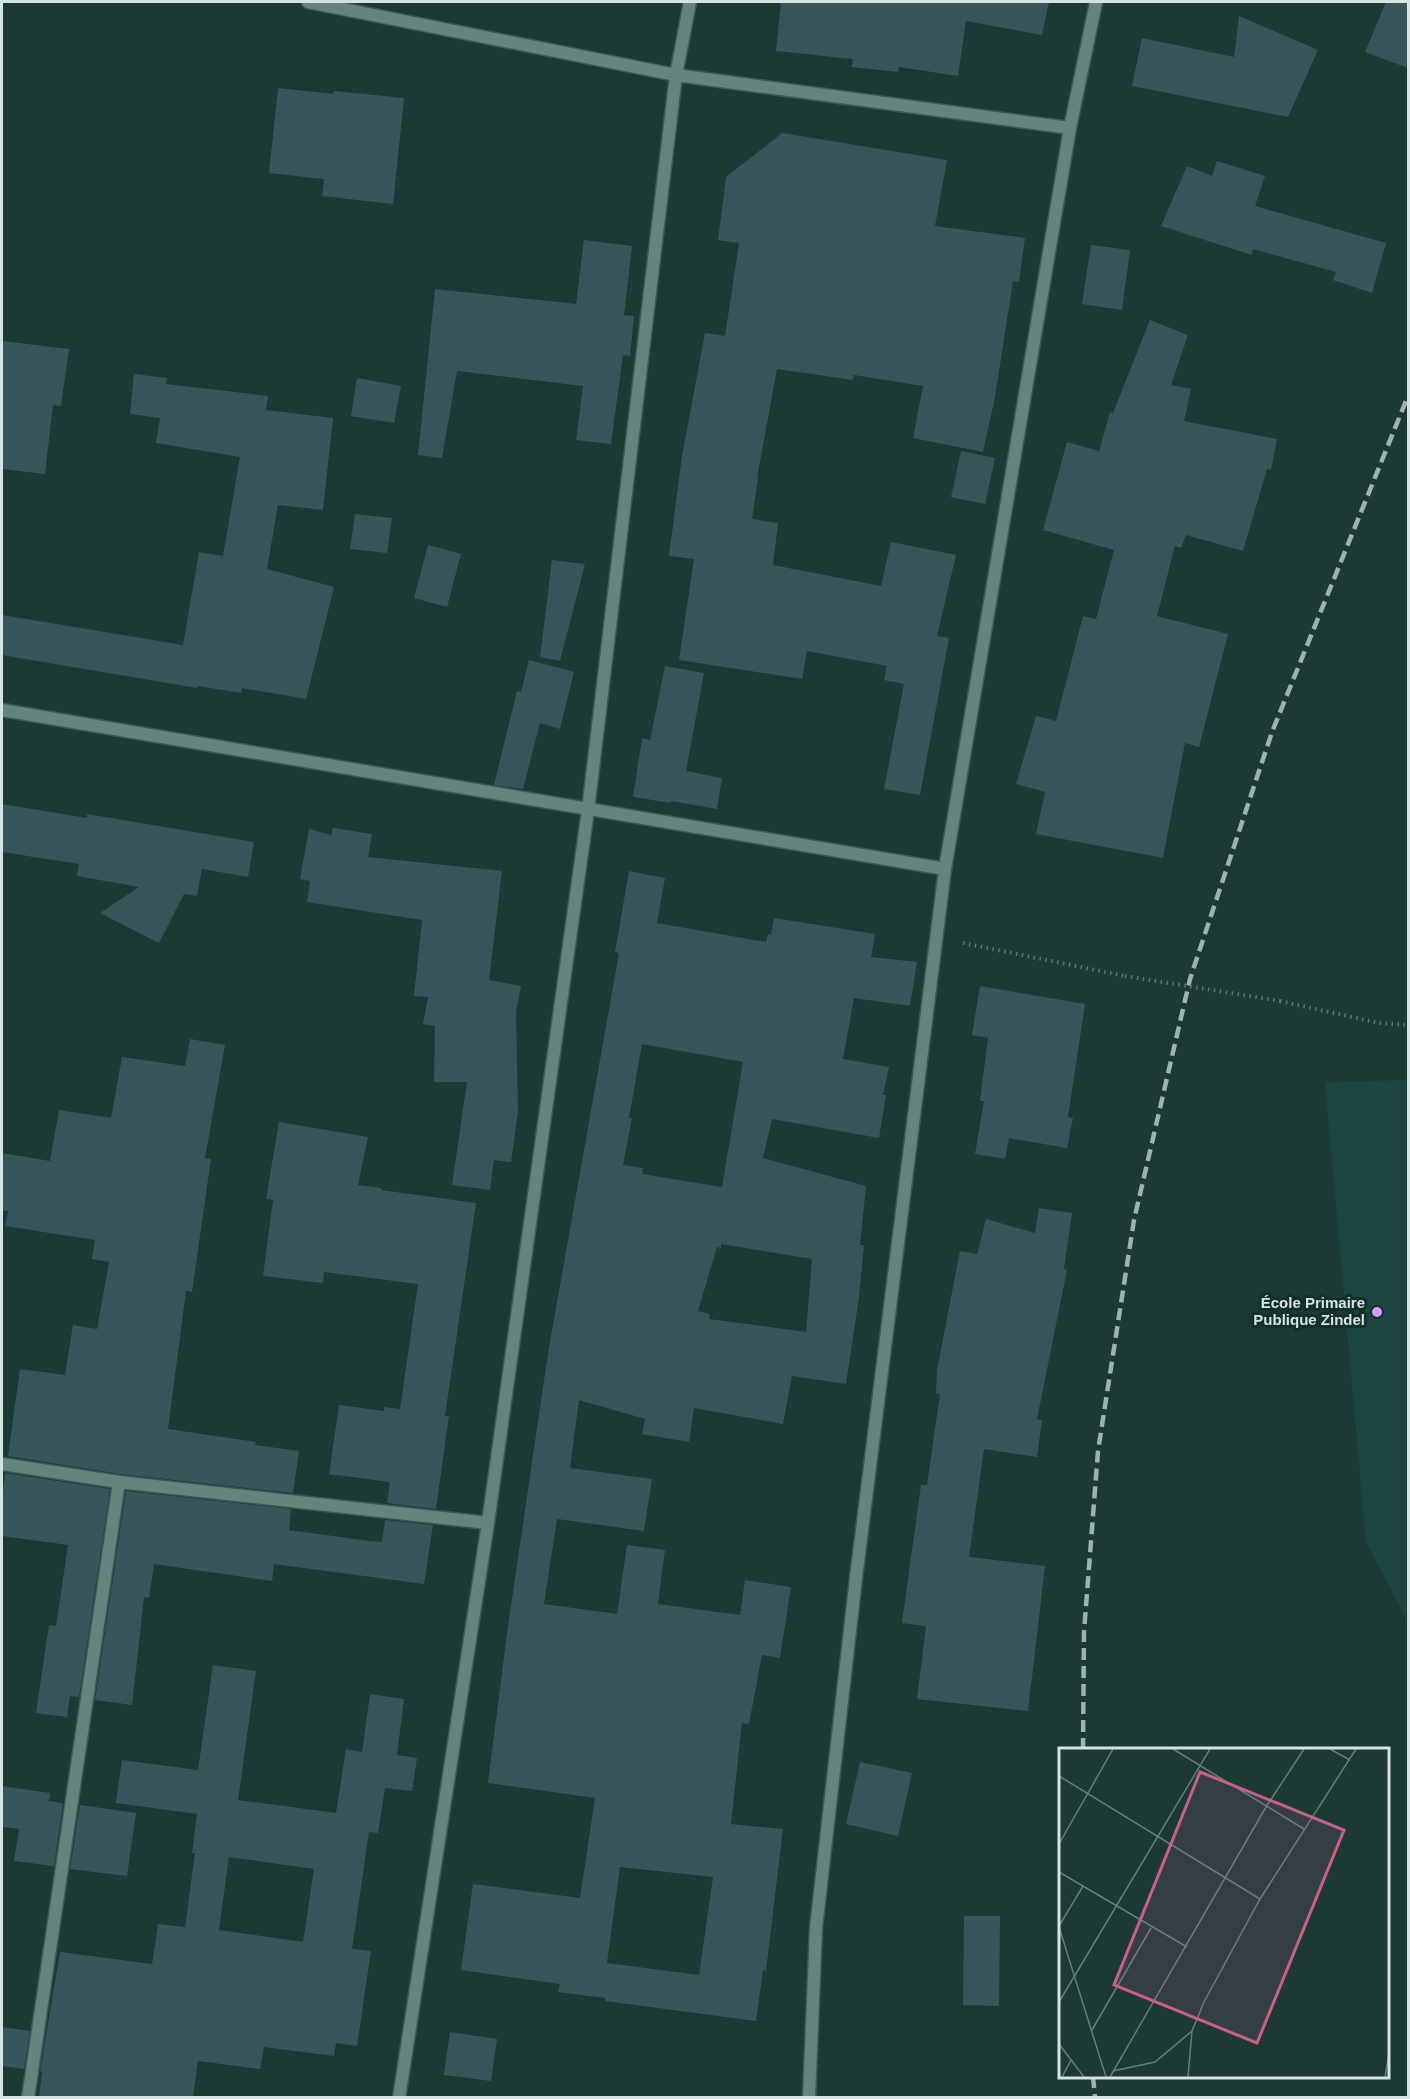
<svg xmlns="http://www.w3.org/2000/svg" width="1410" height="2099" viewBox="0 0 1410 2099" font-family="Arial,sans-serif">
<style>
.built{fill:#1d4441}
.building{fill:#38555b;fill-rule:evenodd}
.lines{fill:none;stroke-linecap:round;stroke-linejoin:round}
.minor-casing{stroke:#3d5755;stroke-width:15}
.tertiary-casing{stroke:#3d5755;stroke-width:15}
.path{stroke:#5d7673;stroke-width:4;stroke-dasharray:1.5 4.5;stroke-linecap:butt}
.minor{stroke:#658480;stroke-width:12}
.tertiary{stroke:#658480;stroke-width:12}
.rail{stroke:#9eb2b0;stroke-width:4.5;stroke-dasharray:12 6;stroke-linecap:butt}
.path-bridge{stroke:#5d7673;stroke-width:4;stroke-dasharray:1.5 4.5;stroke-linecap:butt}
.poi-dot{fill:#d09dff;stroke:#122f2c;stroke-width:2}
.labels{text-anchor:middle;stroke-width:6;stroke-linejoin:round;paint-order:stroke}
.poi-label{font-size:15px;font-weight:bold;fill:#d3e4e2;stroke:#122f2c;text-anchor:end}
.inset-road{fill:none;stroke:#657d7b;stroke-width:1.5}
.view{fill:#c85f8a;fill-opacity:0.15;stroke:#c85f8a;stroke-width:3}
.inset-edge{fill:none;stroke:#d3e4e2;stroke-width:3}
</style>
<rect width="100%" height="100%" fill="#1c3936"/>
<path class="built" d="M1408,1080v542l-42,-80 -41,-460z"/>
<g class="building">
<path d="M781,2h268l-7,33 -76,-14 -8,55 -59,-9 -1,5 -46,-5 1,-8 -77,-8z"/>
<path d="M1386,2h22v66l-43,-16z"/>
<path d="M1239,16l79,34 -30,67 -156,-31 10,-48 92,19z"/>
<path d="M278,88l55,6 1,-3 70,7 -11,106 -71,-8 2,-17 -55,-6z"/>
<path d="M782,133l165,27 -12,66 90,12 -6,44 -6,-1 -18,116 -12,55 -70,-14 10,-52 -69,-11 -1,5 -76,-11 -20,109h1l-6,41 26,4 -5,42 108,21 10,-44 65,13 -19,81 12,2 -29,157 -36,-6 20,-105 -20,-4 3,-14 -80,-15 -5,28 -123,-19 15,-101 -25,-3 13,-100 23,-123 20,3 14,-93 -21,-3 8,-63z"/>
<path d="M1217,161l48,15 -10,30 131,37 -14,50 -39,-13 3,-8 -83,-23 -1,6 -91,-29 26,-60 25,10z"/>
<path d="M584,240l48,6 -8,69 10,1 -4,40 -7,-1 -12,89 -35,-4 7,-54 -126,-15 -15,87 -24,-3 17,-166 141,15z"/>
<path d="M1091,245l39,5 -8,60 -40,-6z"/>
<path d="M1150,320l38,15 -17,50 20,4 -7,32 93,18 -6,31 -4,-1 -24,82 -57,-16 -5,13 -6,-2 -18,70 71,18 -29,113 -14,-4 -22,115 -127,-24 9,-42 -29,-8 20,-68 20,5 27,-105 13,3 18,-69 -71,-20 24,-88 32,9 11,-39 3,1z"/>
<path d="M2,341l67,8 -8,57 -8,-1 -8,69 -43,-5z"/>
<path d="M134,374l33,4 -1,6 102,12 -2,14 67,8 -10,92 -45,-5 -11,64 67,18 -28,112 -64,-11 -1,5 -43,-7 -1,2 -195,-33v-40l181,30 16,-93 24,4 17,-99 -84,-14 4,-25 -30,-4z"/>
<path d="M357,378l44,8 -7,37 -43,-7z"/>
<path d="M961,451l34,7 -10,46 -34,-7z"/>
<path d="M355,514l37,4 -5,35 -37,-4z"/>
<path d="M428,545l33,9 -14,53 -33,-9z"/>
<path d="M552,560l33,4 -25,97 -20,-4z"/>
<path d="M529,660l45,12 -14,57 -20,-6 -17,66 -29,-4 23,-94 4,1z"/>
<path d="M665,666l39,7 -18,98 36,7 -5,31 -46,-8v2l-38,-6 9,-59 8,2z"/>
<path d="M2,804l85,14v-4l167,28 -6,35 -46,-8 -5,27 -13,-2 -25,49 -59,-30 39,-26 -62,-11 2,-12 -77,-12z"/>
<path d="M333,828l39,6 -4,23 134,14 -13,109 32,6 -5,26 2,100 -7,50 -17,-2 -4,30 -38,-5 15,-103h-33l1,-56 -12,-2 5,-27 -14,-1 8,-76 -115,-18 3,-21 -10,-2 9,-50 22,6z"/>
<path d="M629,871l36,7 -8,45 109,19 2,-8 3,1 3,-17 101,16 -4,23 46,5 -7,44 -56,-8 -11,61 46,8 -6,28h3l-7,43 -107,-19 -9,39 103,28 -6,59h4l-5,52 -13,87 -54,-8 -9,48 -89,-16 -5,34 -47,-8 3,-15 -66,-19 -9,68 82,11 -8,52 -87,-12 -13,85 73,10 10,-69 38,5 -7,54 82,11 5,-35 46,7 -11,71 -18,-3 -13,69 -7,-1 -11,101 52,5 -17,142 -3,-1 -7,51 -151,-20v-3l-47,-6 2,-8 -99,-14 12,-86 107,14 15,-100 -107,-15 19,-150 41,-280 71,-400 -4,-1zM642,1044l101,18 -21,125 -80,-13 1,-6 -20,-3 9,-47h-3zM721,1244l91,15 -6,73 -97,-13 1,-5 -12,-3 19,-64 4,1zM620,1867l93,10 -14,98 -92,-12z"/>
<path d="M980,986l105,18 -17,113 5,1 -6,30 -58,-10 -4,21 -30,-5 9,-53h-4l8,-63 -16,-3z"/>
<path d="M190,1039l35,6 -20,113 6,1 -19,133 -6,-1 -18,138 88,13 -1,3 44,6 -6,42 -173,-19 -112,-18 12,-87 45,6 8,-50 24,4 12,-67 -17,-3 3,-19 -90,-14 3,-15 -6,-1v-57l48,8 9,-51 52,8 11,-61 63,9z"/>
<path d="M279,1122l89,15 -10,48 23,3v2l95,13 -31,213h4l-13,93 -49,-6 3,-21 -61,-8 10,-69 45,6v-4l16,2 18,-125 -94,-12 -1,11 -60,-7 10,-76 -7,-1z"/>
<path d="M1039,1208l33,5 -8,56 3,1 -30,149 5,1 -5,37 -53,-8 -15,108 76,9 -17,145 -111,-12 9,-73 -24,-3 19,-138h6l13,-91 -4,-1 1,-23 23,-119 17,3 9,-35 49,14z"/>
<path d="M5,1473l105,16 -31,208 -9,-1 -3,21 -31,-4 13,-88 7,1 12,-81 -66,-9v-36z"/>
<path d="M126,1491l165,18 -2,21 80,11 13,1 3,-22 48,5 -9,59 -150,-20 -2,17 -118,-17 -5,34 -5,-1 -12,108 -37,-5z"/>
<path d="M213,1665l43,6 -18,129 98,13 10,-64 16,3 8,-58 34,5 -7,56 20,3 -5,33 -27,-3 -7,45 -9,-1 -17,117 19,2 -14,95 -21,-3 -2,13 -70,-9 -4,22 -62,-8 -5,36h-154l3,-25 -2,-1 20,-119 92,12 6,-40 27,3 10,-74h-3l5,-39 -81,-11 6,-43 76,10zM229,1857l85,12 -11,73 -84,-12z"/>
<path d="M860,1762l52,11 -14,63 -52,-12z"/>
<path d="M2,1786l48,7 -1,8 14,2 -9,63 -40,-5 5,-32 -17,-2z"/>
<path d="M80,1805l56,8 -9,63 -57,-7z"/>
<path d="M964,1916h36l-1,90 -36,-1z"/>
<path d="M2,2027l28,4 -6,38 -22,-3z"/>
<path d="M450,2032l47,7 -6,42 -47,-6z"/>
</g>
<g class="lines">
<g class="minor-casing">
<g id="minor">
<path d="M308,2l368,73 394,53"/>
<path d="M2,710l943,159"/>
<path d="M2,1464l117,18 369,41"/>
<path d="M28,2098l91,-616"/>
<path d="M809,2098l7,-170 40,-350 89,-709 125,-741 26,-126"/>
</g>
</g>
<g class="tertiary-casing">
<path id="tertiary" d="M399,2098l89,-575 100,-713 88,-735 14,-73"/>
</g>
<g class="path">
<path d="M963,943l162,33"/>
<path d="M1280,1001l99,22 29,2"/>
</g>
<use href="#minor" class="minor"/>
<use href="#tertiary" class="tertiary"/>
<g class="rail">
<path d="M1083,1750l1,-118 14,-181 36,-231 56,-241 82,-247 136,-336"/>
<path d="M1093,2076l2,22"/>
</g>
<path class="path-bridge" d="M1125,976l155,25"/>
</g>
<circle class="poi-dot" cx="1377" cy="1312" r="6"/>
<g class="labels">
<g class="poi-label">
<text x="1365" y="1308">École Primaire<tspan x="1365" dy="17">Publique Zindel</tspan></text>
</g>
</g>
<g transform="translate(1059 1748)">
<rect width="330" height="330" fill="#1c3936"/>
<path class="inset-road" d="M114,1l131,80M271,1l20,11M0,28l201,123M0,96l54,-95M0,124l128,75M0,178l24,-40M0,179l47,150M0,254l151,-253M33,282l59,-102M0,296l25,33M54,323l42,-9 37,-31M3,329l9,-17M51,329l156,-270 38,-58M129,329l4,-46 12,-29 56,-103 96,-150M326,329l4,-24"/>
<path class="view" d="M141,24l144,58 -87,213 -143,-58z"/>
<rect width="330" height="330" class="inset-edge"/>
</g>
<rect width="1410" height="2099" fill="none" stroke="#d3e4e2" stroke-width="6"/>
</svg>
